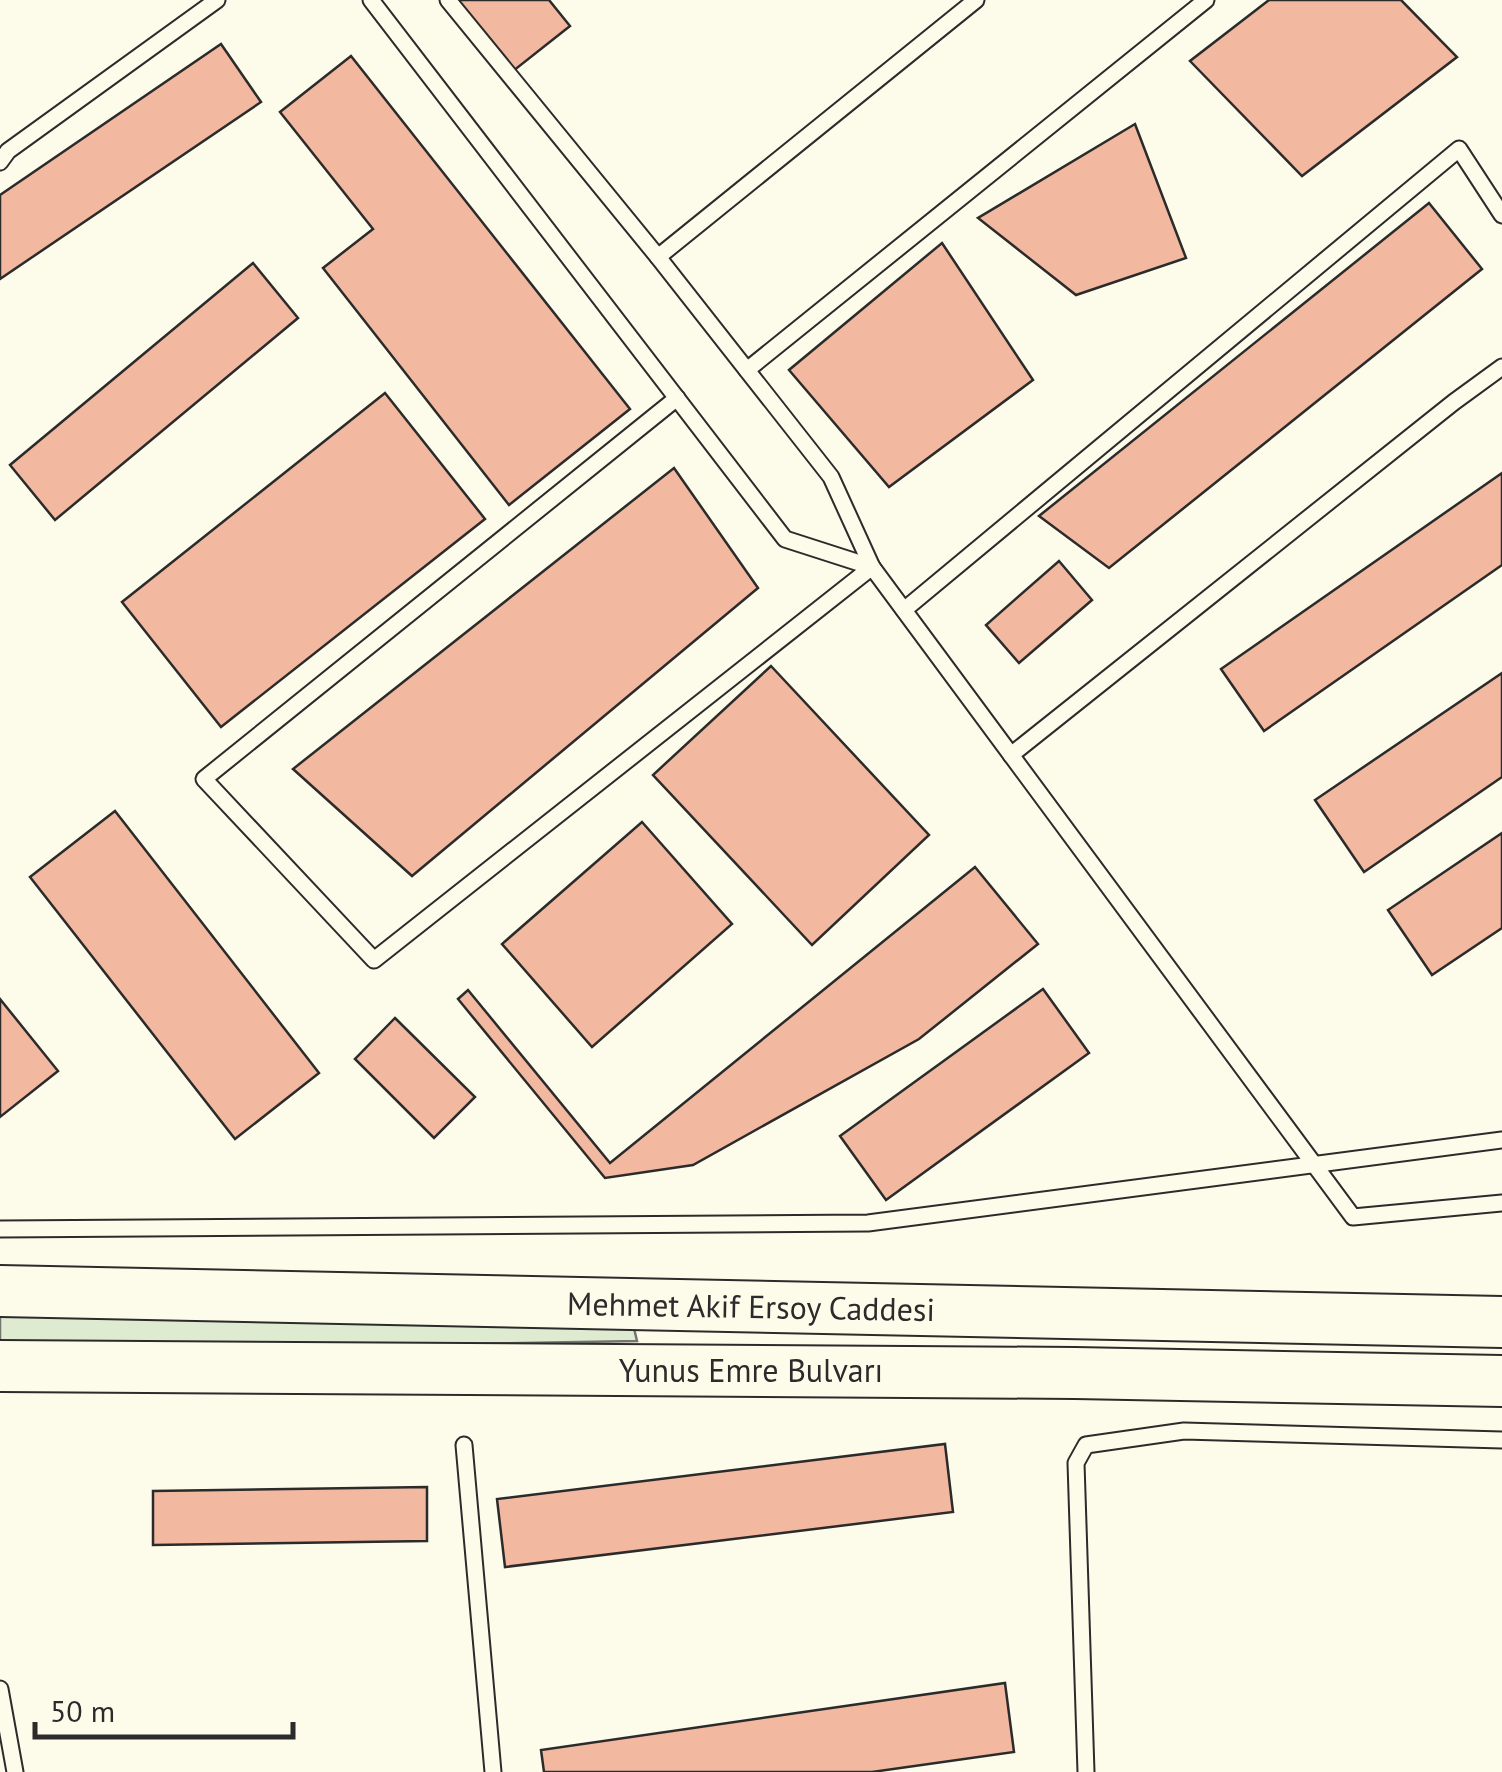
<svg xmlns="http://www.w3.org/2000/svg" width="1502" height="1772" viewBox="0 0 1502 1772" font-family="'PT Sans',sans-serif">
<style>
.green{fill:#deebd1;stroke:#74746e;stroke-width:2.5}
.building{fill:#f2b8a0;stroke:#2b2b2b;stroke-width:2.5}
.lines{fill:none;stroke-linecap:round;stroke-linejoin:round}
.service-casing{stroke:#2b2b2b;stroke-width:19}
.primary-casing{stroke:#2b2b2b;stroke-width:54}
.service{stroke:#fdfbea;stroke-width:15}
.primary{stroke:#fdfbea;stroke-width:50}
.labels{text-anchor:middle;stroke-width:8;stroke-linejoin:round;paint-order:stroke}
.street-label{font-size:32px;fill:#2b2b2b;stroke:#fdfbea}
</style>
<rect width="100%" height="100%" fill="#fdfbea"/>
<path class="green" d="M0,1311l633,13 4,17 -637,11z"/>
<g class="building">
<path d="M448,0h101l21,26 -62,49z"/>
<path d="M1269,0h132l56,57 -155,119 -112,-115z"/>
<path d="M221,44l40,58 -261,177v-84z"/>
<path d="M351,56l279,353 -121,96 -186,-237 50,-39 -93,-117z"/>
<path d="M1135,124l51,134 -110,37 -98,-77z"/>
<path d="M1429,203l53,66 -373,299 -70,-52z"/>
<path d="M942,243l91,137 -144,107 -100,-117z"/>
<path d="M253,263l45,55 -243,202 -45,-55z"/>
<path d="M385,393l100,126 -264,208 -99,-125z"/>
<path d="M674,468l84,120 -346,288 -119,-107z"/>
<path d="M1502,473v92l-238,166 -43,-62z"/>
<path d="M1059,561l33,39 -73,63 -33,-38z"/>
<path d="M771,666l158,169 -117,110 -159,-170z"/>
<path d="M1502,673v104l-138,95 -49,-72z"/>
<path d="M115,811l204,262 -84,66 -205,-262z"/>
<path d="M642,822l90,102 -140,123 -90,-103z"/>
<path d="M1502,833v95l-70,47 -44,-65z"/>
<path d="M975,867l63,77 -119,95 -226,126 -88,13 -147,-179 10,-9 142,173z"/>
<path d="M1043,989l46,64 -203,147 -46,-64z"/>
<path d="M0,999l58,72 -58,46z"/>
<path d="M395,1018l80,79 -41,41 -79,-79z"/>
<path d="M945,1444l8,68 -448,55 -8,-68z"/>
<path d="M427,1487v54l-274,4v-54z"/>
<path d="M1005,1683l9,69 -142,20h-328l-3,-22z"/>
</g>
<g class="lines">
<g class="service-casing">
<g id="service">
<path d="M371,0l414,539 87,28"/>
<path d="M448,0l210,257 173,220 41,90 481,650 149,-14"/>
<path d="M0,162l8,-11 209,-151"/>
<path d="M658,257l318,-257"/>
<path d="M747,370l459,-370"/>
<path d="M677,398l-473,381 170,181 498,-393"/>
<path d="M904,610l555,-461 43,66"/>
<path d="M1011,755l443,-353 48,-35"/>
<path d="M0,1229l868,-6 634,-83"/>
<path d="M464,1445l29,327"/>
<path d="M0,1689l15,83"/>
<path d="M1086,1772l-10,-309 10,-18 98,-14 318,9"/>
</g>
</g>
<g class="primary-casing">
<g id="primary">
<path d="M0,1291l1502,31"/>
<path d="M0,1366l1075,7 427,8"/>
</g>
</g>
<use href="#service" class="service"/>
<use href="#primary" class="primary"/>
</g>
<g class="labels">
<g class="street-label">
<text transform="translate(751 1307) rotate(1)" y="11">Mehmet Akif Ersoy Caddesi</text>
<text x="751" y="1382">Yunus Emre Bulvarı</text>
</g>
</g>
<path d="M35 1722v15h258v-15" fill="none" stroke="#2b2b2b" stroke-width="5"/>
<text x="50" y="1722" font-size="30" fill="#2b2b2b" stroke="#fdfbea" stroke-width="8" paint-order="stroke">50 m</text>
</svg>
